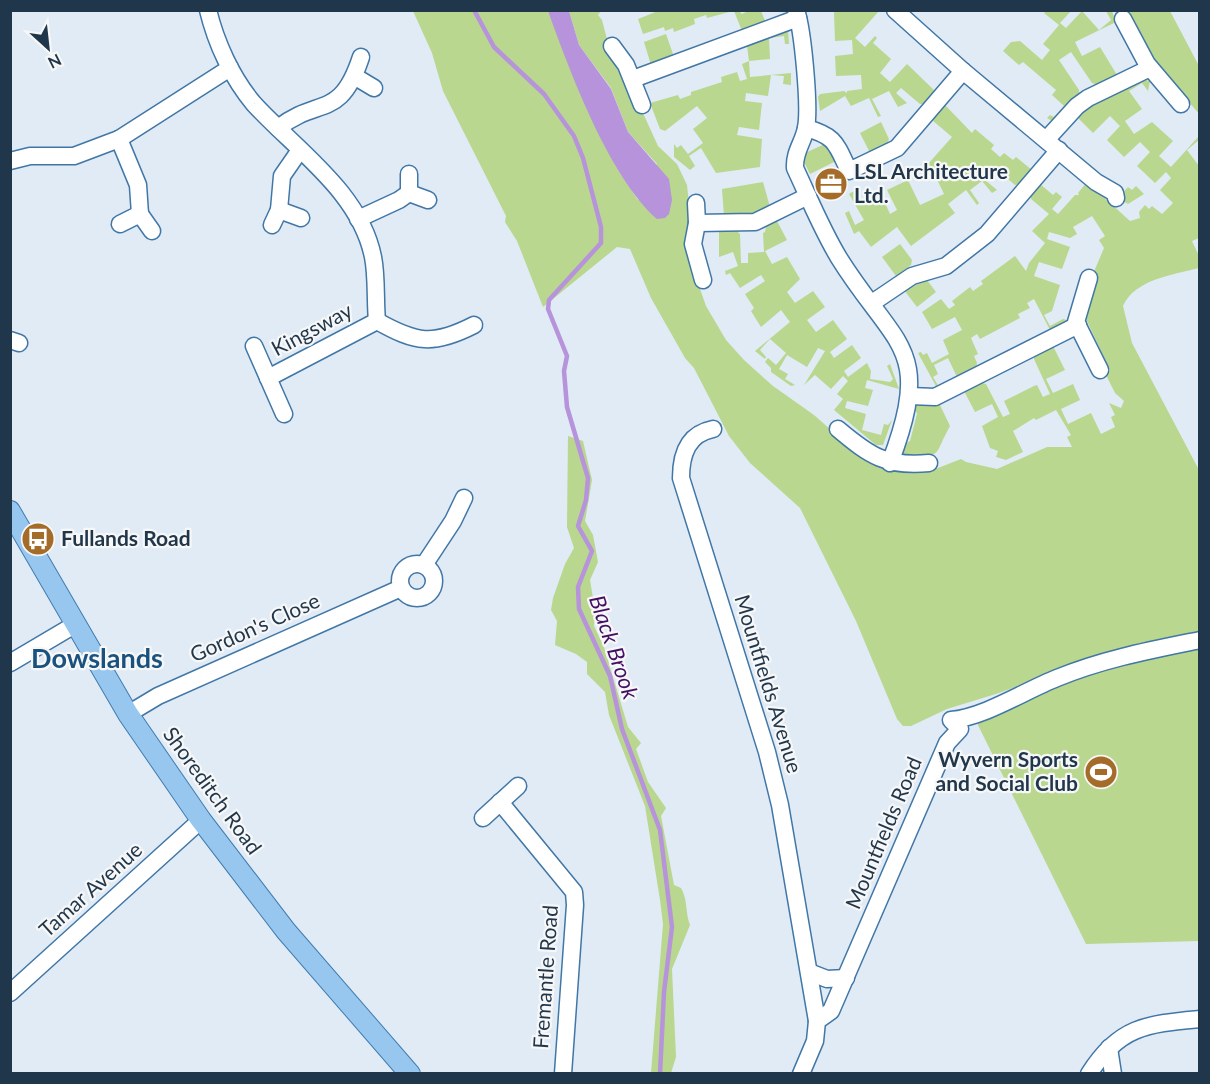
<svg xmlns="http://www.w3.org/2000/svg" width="1210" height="1084" viewBox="0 0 1210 1084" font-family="Lato,sans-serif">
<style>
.green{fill:#b9d78e}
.water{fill:#b693db}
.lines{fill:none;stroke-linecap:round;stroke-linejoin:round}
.stream{stroke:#b693db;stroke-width:4.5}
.minor-casing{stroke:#4177a6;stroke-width:19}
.major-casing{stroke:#407caf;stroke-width:22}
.minor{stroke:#fff;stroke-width:16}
.major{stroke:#97c7ef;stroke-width:20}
.labels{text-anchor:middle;stroke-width:4.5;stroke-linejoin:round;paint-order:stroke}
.poi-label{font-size:21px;font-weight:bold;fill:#1f364b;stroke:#f7f7f7;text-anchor:start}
.street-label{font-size:21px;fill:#1f364b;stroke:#f7f7f7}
.water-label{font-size:22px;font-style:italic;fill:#420f65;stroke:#f7f7f7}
.district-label{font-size:27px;font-weight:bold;fill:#1a527f;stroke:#f7f7f7}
</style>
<rect width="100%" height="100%" fill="#e0ebf6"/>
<g class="green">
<path d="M836,10l43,1 -24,27 10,9 10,-11 2,2 -4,5 18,16 -11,14 10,9 17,-18 28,27 -11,13h-4l-19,-16 -5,5 11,10 -9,4 -9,-16 -17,8 9,17 -3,1 -9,-19 -18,8 -6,-10 -25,15 -2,-14 2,-3 24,-3 3,2v-2l15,-2 -1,-14 -25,1 -1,-20 18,-2 -1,-14 -17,1 -1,-28z"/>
<path d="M413,11h135l67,154 23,35 19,-36 -29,-32 -17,-44 -32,-43 -10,-34h32l-3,4 4,5 6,23 -5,3 22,35 12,32 5,-2 16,35 19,18 10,21 3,28 -6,30 22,63 20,34 18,20 29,26 41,29 52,46 15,7 26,4 31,-4 23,-9 5,3 31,7 50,-22h25l-5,-10 4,-2 -15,-25 -20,10 -2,-2 -21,13 10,21 -17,8 -10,-3 2,-6 -8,-3 -8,-22 16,-9 -6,-13 -17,8 -11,-21 18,-8 4,1 17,33 7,-3 -6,-13 30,-15 3,-1 6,12 7,-3 -16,-35v-4l19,-9 12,24 -19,9 7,14 20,-9 7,16 -19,9 7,15 23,-11 10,21 14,-7 -4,-10 4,-2 -6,-12 12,5 3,-7 -9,-8 -10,-20 5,-3 -24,-51 12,-42 -5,-3 11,-26 -5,-8 6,-4 -13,-20 -19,11 4,7 -7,4 -21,-6 -2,7 23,8 -8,22 -23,-7 -5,14 26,9 -8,26 -8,4 6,11 13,-7 4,1 -2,2 -15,8 -16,-31 -7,4 3,5 -12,6 2,4 -40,21 -3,-5 -6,4 7,16 -4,2 3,7 -1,5 -19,9 -9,-19 -14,7 4,9 -5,3 6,10 -2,1 -19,-35 3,-1 2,3 4,-2 5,10 17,-9 -6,-14 19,-10 -7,-13 -23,12 -10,-17 19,-13 8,10 6,-4 -3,-4 18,-14 3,4 10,-7 -2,-3 34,-25 11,15 3,-8 16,-20 -13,-12 17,-17 -18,-15v-4l9,-11 13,11 3,-3 6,5 -10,12 6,5 17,-19h4l-1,-2 9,-11 43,39 10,-3 -1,-6 6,-7 4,4 3,-3 10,8 11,-11 -13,-13 11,-12 -5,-6 -11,11 -18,-17 13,-14 -10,-10 -16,15 -17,-17 13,-14 -10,-10 -17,17 -16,-16 16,-13 51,-24 6,1 -2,10 -6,-8 -13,8 13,18 -17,12 9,13 18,-12 21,19 -14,15 12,11 28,-31v4l-12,10 12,16v72l-7,3 7,15v12c-26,7 -64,11 -76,38l9,37 67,127v163l-96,20 -104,40 -52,16 -36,17h-8l-6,-7 -41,-98 -56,-113 -50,-45 -21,-27 -35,-68 -9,-10 -34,-60 -21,-49 -13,-2 -74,60 -26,-66 -12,-19 1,-6 -63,-125 -11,-38z"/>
<path d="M658,11v-1l75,1 -26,7 -1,-3 -12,4 1,5 -21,8 -1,-4 -8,3 -1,-4 -21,7 -5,-15z"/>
<path d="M734,11h5l3,3 6,-3h13l5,12 -24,8z"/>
<path d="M1046,11h25l-11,12 6,5 16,-17 17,19 12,-10 -5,-9h6l4,11 -41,20 7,14 18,-9 17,28 -19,10 -6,-2 -21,-31 -12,8 20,30v5l-27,26 -5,-3 3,-3 4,2 10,-11 -12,-11 4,-5 -33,-28 -4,3 -16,-14 8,-9 9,-1 22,19 8,-10 -7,-6 16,-19 -15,-12z"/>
<path d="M1124,11h46l29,55v48l-42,-51 -28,-51 -4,1z"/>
<path d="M788,29l1,15h-4l-1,-8 -15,2 1,21 -21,2 1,16 41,-4v12l-8,-1 1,-8 -13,-1 -3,21 -22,-3 -1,8 17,2 -3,27 -20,-3 -2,8 25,4 -2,28 -44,6 -15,-25 -12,8 6,10 -5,4 -16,-13v-13l3,4 4,-3 7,9 15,-11 -10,-14 14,-11 -10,-12 -32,25 -5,-2 -10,-26 28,-8 2,4 11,-4v-3l31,-10 -1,-5 16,-5 3,9 7,-2 -5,-15 7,-3 -2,-15z"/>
<path d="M666,34l7,20 -2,4 -20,7 -7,-23z"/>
<path d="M945,105l27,28 3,-4 19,16 -3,4 9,8 4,-4 9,7 3,-3 16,13 -12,14 -5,1 -20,-17 -10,12 12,10 -5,3 -10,-12 -12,9 9,13 -2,2 -11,-15 -18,14 7,9 -44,33 -14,-19 -26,20 -12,-16 -5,3 -9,-21 4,-2 6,14 9,-5 -15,-26 5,-3 6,13 21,-10 9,20 7,-4 -10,-20 21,-10 12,25 24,-11 -12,-25 -8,3 5,-6 -1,-2 24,-27 -20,-17z"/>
<path d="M881,122l8,17 -2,5 -17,9 -10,-20z"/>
<path d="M825,144l11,17 -26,13 -6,-12 1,-9z"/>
<path d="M763,182l7,25 -17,7 -29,2 -2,-27z"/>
<path d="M1136,186l8,8 -16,10 -10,-6 10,-11 4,3z"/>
<path d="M777,221l10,19 -22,11 7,13 15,-7 13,22 -13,13 8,11 18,-12 12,16 -18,13 9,12 17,-12 14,19 -17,13 4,6 18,-13 9,13 -17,13 4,6 19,-14 4,8 -1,8 20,3 3,-3 -6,-13 3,-2 9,25 -32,-9 -2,8 8,2 -5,16 -21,-5 -2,7 21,6 -4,16 19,5 3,-11 4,1 4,-5 -9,25h-7l-42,-35 9,-11 -6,-5 11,-13 -5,-5 -12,13 -16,-14 -11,10 21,-34 -7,-3 -11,19 -20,-12 -8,14 9,5 -3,5 10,6 -4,1 -20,-14v-4l-6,-6 3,-4 8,7 10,-12 -16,-14 -10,11 6,7 -1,2 -10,-8 35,-29 -9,-12 -20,17 -10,-16 3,-3 -9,-14 20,-13 -4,-6 -21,13 -10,-15 -4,2 -1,-4 13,-5 -5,-14 -14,5v-25l18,-1 3,3 1,29h7v-10l16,-1 -1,-19 2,-1 1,-5z"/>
<path d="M900,244l12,16 -1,5 -15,11 -14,-19z"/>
<path d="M927,280l9,12 -19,15 -13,-17z"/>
<path d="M939,403l11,23c-18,32 -5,30 -47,30v-11l7,-4 7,-27 -3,-8z"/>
<path d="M568,436l15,5 9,39 -7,41 8,14 5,27 -8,18 5,30 -1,16 10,21 24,80 13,16 -5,6 12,33 18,26 -5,8 13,69 7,3c7,12 4,24 9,37l-18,44 4,88 -5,16h-20l12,-149 -3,-24 -15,-94 -36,-91 -4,-23 -18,-18v-12l-11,-8 -21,-9 2,-24 -6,-11 2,-12 12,-34 9,-16 -7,-21z"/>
<path d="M1199,644v297l-113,3 -111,-225 119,-50z"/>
</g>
<path class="water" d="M548,11h21l10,34 32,44 17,43 41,47 3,21 -3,14 -4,4 -8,1c-48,-42 -87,-147 -109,-208z"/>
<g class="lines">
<path class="stream" d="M474,10l20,37 50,47 30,42 9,22 18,69v16l-52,57 -1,9 19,47 -3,15 3,36 21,71 -2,22 -8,26 14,25 -14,36 1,22 31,67 12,53 38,101 12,97 -8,65 -4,82"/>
<g class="minor-casing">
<g id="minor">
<path d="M208,10c8,33 24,68 46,94 42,46 106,88 119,153 4,20 2,43 4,64"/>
<path d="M796,10c7,21 14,97 10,118 -3,15 -12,24 -11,40 14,30 27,62 44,90 57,91 95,88 51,205"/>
<path d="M895,10l68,61 133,111 19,11 1,5"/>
<path d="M1123,19l24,45 34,40"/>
<path d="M612,46l14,19 16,40"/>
<path d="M354,76l20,12"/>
<path d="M633,79l165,-61"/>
<path d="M278,128c41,-32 62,-7 83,-71"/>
<path d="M806,128c30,8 30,16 43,43l48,-23 66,-77"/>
<path d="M1046,140l31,-34 11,-8 62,-30"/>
<path d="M10,161l20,-5h44l45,-17"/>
<path d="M409,174v19l19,7"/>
<path d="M696,203l1,20 -4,21 10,36"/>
<path d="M279,210l3,-34 18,-26"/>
<path d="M140,214l-2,-29 -19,-46 111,-71"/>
<path d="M358,219l41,-19 10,-7"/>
<path d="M697,223l58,-1 53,-26"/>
<path d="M120,224l20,-10 12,17"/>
<path d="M272,225l7,-15 22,8"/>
<path d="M1089,278l-13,44 24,48"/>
<path d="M872,303l40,-27 34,-10 41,-32 72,-84"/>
<path d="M377,321c39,22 56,25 97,4"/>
<path d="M10,340l9,3"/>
<path d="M254,346l30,68"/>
<path d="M268,378l109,-57"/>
<path d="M910,396l25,1 143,-72"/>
<path d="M713,429c-25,5 -32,25 -32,49l86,274 13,53 37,216"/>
<path d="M838,429c32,27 48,38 91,34"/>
<circle cx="417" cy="581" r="17"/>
<path d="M424,565l29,-44 11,-23"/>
<path d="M10,663l66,-39"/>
<path d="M128,714l30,-18 243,-108"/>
<path d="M500,802l74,90 1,13 -12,169"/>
<path d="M483,818l35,-32"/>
<path d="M809,972l18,7 19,-1"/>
<path d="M10,993l191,-173"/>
<path d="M1109,1048l4,26"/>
<path d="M801,1074l14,-33 2,-20 14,-10 116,-268 13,-14 -9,-9c34,-3 73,-29 106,-42 46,-19 94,-28 143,-38"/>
<path d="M1089,1074c30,-48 58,-50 111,-55"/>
</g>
</g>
<g class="major-casing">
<path id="major" d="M10,511l118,203 73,106 85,111 124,143"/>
</g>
<use href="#minor" class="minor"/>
<use href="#major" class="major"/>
</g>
<defs>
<g id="office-disc" transform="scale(1.725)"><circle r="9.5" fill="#a46b29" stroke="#f7f7f7"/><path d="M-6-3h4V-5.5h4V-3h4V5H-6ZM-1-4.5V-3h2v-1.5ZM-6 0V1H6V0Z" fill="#fff"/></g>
<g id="bus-disc" transform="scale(1.725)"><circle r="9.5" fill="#a46b29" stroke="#f7f7f7"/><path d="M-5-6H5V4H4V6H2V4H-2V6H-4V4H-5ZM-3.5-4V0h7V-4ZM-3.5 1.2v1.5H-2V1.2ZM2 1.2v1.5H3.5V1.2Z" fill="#fff"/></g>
<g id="stadium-disc" transform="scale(1.725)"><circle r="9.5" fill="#a46b29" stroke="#f7f7f7"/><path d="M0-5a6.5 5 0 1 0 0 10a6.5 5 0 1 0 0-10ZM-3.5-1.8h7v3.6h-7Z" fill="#fff"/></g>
</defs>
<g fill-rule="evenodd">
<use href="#office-disc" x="831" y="184"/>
<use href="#bus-disc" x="38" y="539"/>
<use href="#stadium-disc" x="1101" y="772"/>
</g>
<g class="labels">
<g class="poi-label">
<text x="854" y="179">LSL Architecture<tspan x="854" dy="24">Ltd.</tspan></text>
<text x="61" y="546">Fullands Road</text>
<text x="1078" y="767" text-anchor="end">Wyvern Sports<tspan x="1078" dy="24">and Social Club</tspan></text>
</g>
<g class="street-label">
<text transform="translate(312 330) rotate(-28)" y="7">Kingsway</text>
<text transform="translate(255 628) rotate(-24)" y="7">Gordon's Close</text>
<text transform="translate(768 684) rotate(73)" y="7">Mountfields Avenue</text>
<text transform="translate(212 791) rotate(54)" y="7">Shoreditch Road</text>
<text transform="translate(884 833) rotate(-67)" y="7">Mountfields Road</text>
<text transform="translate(91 890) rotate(-42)" y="7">Tamar Avenue</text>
<text transform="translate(546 977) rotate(-86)" y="7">Fremantle Road</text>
</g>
<g class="water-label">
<text transform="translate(614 647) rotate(71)" y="8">Black Brook</text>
</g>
<g class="district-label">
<text x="97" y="668">Dowslands</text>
</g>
</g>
<rect width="1210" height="1084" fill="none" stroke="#1f364b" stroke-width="24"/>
<g transform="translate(48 48) rotate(153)" stroke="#f7f7f7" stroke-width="4.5" paint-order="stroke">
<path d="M0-4.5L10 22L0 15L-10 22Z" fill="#1f364b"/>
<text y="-9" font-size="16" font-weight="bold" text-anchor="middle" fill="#1f364b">N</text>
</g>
</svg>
